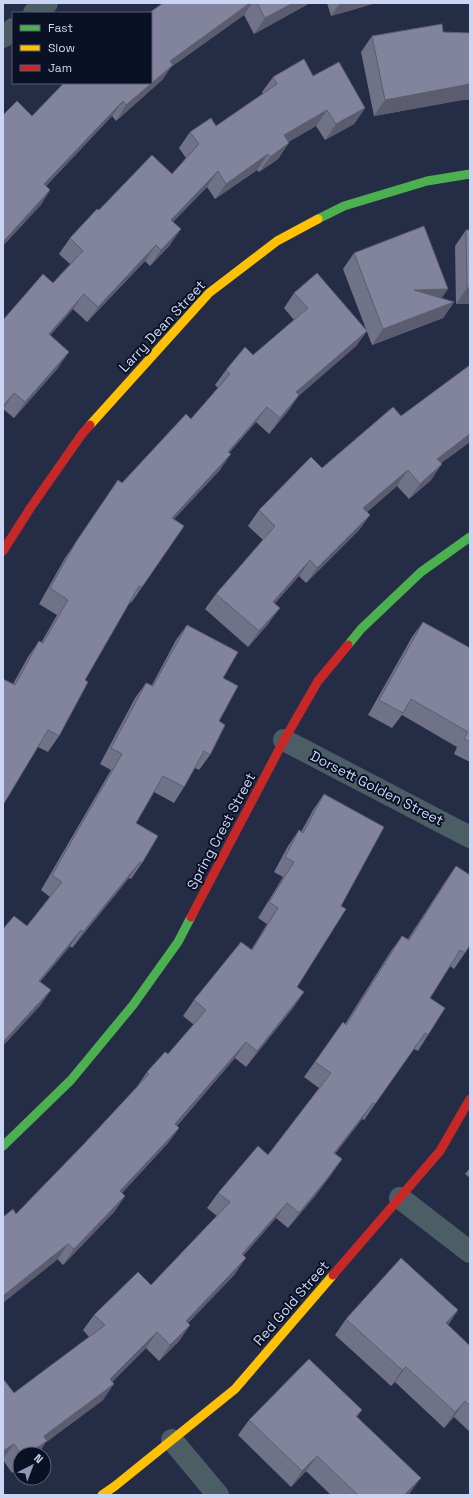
<svg xmlns="http://www.w3.org/2000/svg" width="473" height="1498" viewBox="0 0 473 1498" font-family="'Space Grotesk',sans-serif">
<style>
.lines{fill:none;stroke-linecap:round;stroke-linejoin:round}
.street{stroke:#4c5e65;stroke-width:22}
.fast{stroke:#4caf50;stroke-width:9}
.slow{stroke:#ffc107;stroke-width:9}
.jam{stroke:#c62828;stroke-width:9}
.wall{fill:#707287}
.shaded-wall{fill:#5b5c6e}
.building{fill:#82849d;stroke:#5b5c6e}
.labels{text-anchor:middle;stroke-width:4;stroke-linejoin:round;paint-order:stroke}
.street-label{font-size:14px;fill:#c9d5f3;stroke:#0a1125}
</style>
<rect width="100%" height="100%" fill="#252d46"/>
<g class="lines">
<g class="street">
<path d="M34,13l13,-10"/>
<path d="M3,37l10,-8"/>
<path d="M284,740l186,97"/>
<path d="M400,1198l70,54"/>
<path d="M172,1440l46,55"/>
</g>
<g class="fast">
<path d="M318,219l26,-13 83,-25 43,-7"/>
<path d="M348,645l13,-16 60,-57 49,-35"/>
<path d="M3,1146l68,-66 62,-75 45,-63 13,-25"/>
</g>
<g class="slow">
<path d="M90,425l119,-132 68,-52 41,-22"/>
<path d="M102,1495l13,-9 120,-97 98,-114"/>
</g>
<g class="jam">
<path d="M3,551l28,-44 51,-73 8,-9"/>
<path d="M191,917l93,-177 34,-59 30,-36"/>
<path d="M333,1275l107,-124 30,-52"/>
</g>
</g>
<g class="wall">
<path d="M163,3h147l-56,31 -10,-19 -73,52 -9,13 -46,41 -4,-5 -66,70 4,4 -10,16 -8,-90z"/>
<path d="M327,3h49l-45,13z"/>
<path d="M443,32l19,68 -88,16 -13,-64 11,-16z"/>
<path d="M313,76l52,32 -11,16 -29,16 -9,-14 -28,16 -10,17 -19,13 -2,-2 -42,29 -8,-12 -34,35 -3,23 -20,21 -5,-5 -58,61 -14,-13 -23,26 8,33 -44,50 -11,-9v-89l50,-37 17,-19 -11,-10 11,-16 29,-28 73,-36 14,-16 -7,-10 11,-16 26,-6 47,-32 -1,-2 11,-15z"/>
<path d="M466,230l4,74h-14l-1,-58z"/>
<path d="M354,253l87,45 13,4 -11,16 -71,27 -29,-76z"/>
<path d="M294,293l73,38 -11,15 -57,49 -11,16 -19,23 -13,-12 -27,31 -9,17 -46,49 10,7 -53,77 -1,-1 -45,78 -26,56 -11,16 -10,-5 -25,-63 15,-27 11,-16 2,2 16,-28 -18,-11 26,-46 53,-78 4,3 69,-64 27,-31 -3,-3 11,-15 27,-15 41,-35 -10,-12z"/>
<path d="M401,416l69,26 -29,21 -10,17 -22,19 -12,-13 -30,26 3,3 -11,15 -53,53 -7,-7 -24,27 -6,20 -21,24 -43,-38 11,-15 47,-54 -15,-14 11,-16z"/>
<path d="M423,622l47,26v114l-16,-8 3,-7 -55,-32 -10,13 -24,-13 44,-78z"/>
<path d="M187,625l36,53 -4,43 -9,34 -11,15 -4,-2 -11,19 -10,16 -20,-11 -18,31 6,40 -11,16 -2,-1 -57,70 -2,-2 -30,36v24l-13,-80 23,-29 -9,-7 70,-120 -11,-6 35,-66 11,-15 6,2 24,-45z"/>
<path d="M324,794l-27,193 7,5 -11,16 -47,59 -11,-9 -58,68 2,2 -11,15 -46,50 3,3 -11,16 -51,53 -47,-51 67,-69 53,-57 11,-16 21,-18 26,-29 -11,-9 11,-16 57,-50 16,-26 -9,-6 25,-41 -9,-5 14,-26 11,-16 2,2 12,-22z"/>
<path d="M456,866l9,87 -11,16 -4,-3 -20,32 -2,37 -10,16 -4,-2 -50,71 -2,-1 -27,35 7,5 -11,16 -16,21 -27,32 -12,-10 -33,38 -8,18 -47,49 2,2 -11,16 -20,20 -13,-13 -34,34 -9,18 -58,43 -7,11h-18v13l-8,6 -9,-13v-79l11,12 75,-56 -6,-7 11,-15 57,-30 66,-69 -10,-8 11,-15 50,-38 51,-67 -15,-11 39,-55 2,2 46,-73 11,-15 6,3 37,-57z"/>
<path d="M470,1168v10l-5,-4z"/>
<path d="M458,1310l-10,15 22,21v86l-16,-15 -10,11 -49,-46 -4,4 -56,-51 11,-16z"/>
<path d="M362,1410l-5,7 53,76 -2,2h-77l-25,-24 -15,16 -53,-52 11,-15z"/>
</g>
<g class="shaded-wall">
<path d="M250,3h2l-8,12 -73,52 -9,13 -46,41 10,-16 44,-44z"/>
<path d="M293,3h17l-56,31 11,-16z"/>
<path d="M340,3h36l-45,13z"/>
<path d="M470,84v16h-8l-88,16 11,-16z"/>
<path d="M123,101l-11,15 -79,84 11,-16z"/>
<path d="M365,108l-11,16 -29,16 11,-16z"/>
<path d="M327,110l-11,16 -43,25 11,-16z"/>
<path d="M289,143l-11,16 -19,13 11,-15z"/>
<path d="M268,154l-11,16 -42,29 11,-15z"/>
<path d="M218,171l-11,16 -47,48 11,-15z"/>
<path d="M50,190l-10,16 -37,40v-4z"/>
<path d="M181,229l-11,16 -20,21 11,-16z"/>
<path d="M156,245l-11,16 -58,61 11,-15z"/>
<path d="M467,288h3v16h-14z"/>
<path d="M448,289l-11,16 -23,-15z"/>
<path d="M84,294l-11,15 -35,41 11,-16z"/>
<path d="M454,302l-11,16 -71,27 11,-16z"/>
<path d="M367,331l-11,15 -71,62 11,-16z"/>
<path d="M69,352l-11,16 -44,50 11,-16z"/>
<path d="M14,393l-11,16v-3z"/>
<path d="M299,395l-11,16 -19,23 11,-16z"/>
<path d="M267,407l-11,15 -40,45 12,-15z"/>
<path d="M470,434v8l-44,32 11,-15z"/>
<path d="M231,454l-11,16 -59,63 11,-15z"/>
<path d="M442,464l-11,16 -22,19 11,-15z"/>
<path d="M408,470l-11,16 -45,38 11,-16z"/>
<path d="M370,515l-11,15 -53,53 11,-15z"/>
<path d="M310,560l-11,16 -37,42 11,-16z"/>
<path d="M280,608l-11,15 -21,24 11,-16z"/>
<path d="M140,862l-11,16 -57,70 11,-16z"/>
<path d="M81,930l-11,16 -42,50 11,-15z"/>
<path d="M51,990l-11,16 -37,40v-4z"/>
<path d="M304,992l-11,16 -47,59 11,-16z"/>
<path d="M246,1042l-11,16 -71,82 11,-16z"/>
<path d="M373,1103l-11,16 -39,50 11,-16z"/>
<path d="M179,1128l-11,15 -59,64 11,-16z"/>
<path d="M342,1159l-27,37 -27,32 11,-15z"/>
<path d="M125,1196l-11,16 -51,53 11,-16z"/>
<path d="M287,1203l-11,15 -45,52 11,-16z"/>
<path d="M68,1244l-11,16 -54,43v-7z"/>
<path d="M246,1258l-11,16 -60,63 11,-16z"/>
<path d="M458,1310l-11,16 -1,-3z"/>
<path d="M190,1325l-11,16 -20,20 11,-16z"/>
<path d="M157,1332l-11,16 -47,47 11,-16z"/>
<path d="M406,1367l-11,15 -4,4 11,-16z"/>
<path d="M114,1384l-11,16 -58,43 -7,11h-11l17,-18z"/>
<path d="M465,1401l-11,16 -10,11 11,-16z"/>
<path d="M14,1444l-11,15v-8z"/>
<path d="M317,1456l-11,15 -15,16 11,-16z"/>
<path d="M20,1461v6l-8,6z"/>
<path d="M421,1478l-11,15 -2,2h-4z"/>
</g>
<g class="building">
<path d="M163,3h87l-80,58 3,4 -47,40 -3,-4 -79,83 6,6 -47,52v-127l14,-14 15,15 32,-33h87v-70h-2z"/>
<path d="M257,3h36l-28,15z"/>
<path d="M442,24l1,8 27,1v51l-85,16 -13,-64z"/>
<path d="M304,59l9,17 26,-14 26,46 -29,16 -9,-14 -43,25 5,8 -19,14 -2,-3 -42,30 -8,-13 -47,49 10,9 -20,21 -5,-5 -58,62 -14,-13 -35,40 20,18 -44,50 -11,-9 -11,13v-86l40,-46 10,9 30,-32 -13,-13 27,-29 2,1 53,-55 20,19 27,-30 -9,-12 21,-14 5,8 61,-42 -4,-7z"/>
<path d="M424,226l24,63 -34,1 40,12 -71,27 -29,-76z"/>
<path d="M466,230h4v58h-3z"/>
<path d="M317,273l50,58 -71,61 3,3 -19,23 -13,-11 -39,45 3,2 -59,64 12,8 -42,61 -3,-1 -54,94 3,2 -29,54 -11,-6 -45,75v-126l12,6 24,-44 4,2 25,-43 -18,-12 26,-46 42,-62 4,3 64,-69 5,5 39,-45 -4,-4 19,-23 8,8 55,-47 -14,-15z"/>
<path d="M470,365v69l-33,25 5,5 -22,20 -12,-14 -45,38 7,7 -53,53 -7,-8 -37,42 7,6 -21,23 -43,-37 59,-68 -16,-16 52,-53 11,11 71,-61 8,9z"/>
<path d="M423,622l47,26v94l-6,-3 4,-7 -57,-33 -8,14 -24,-13z"/>
<path d="M187,625l51,27 -15,26 15,8 -19,35 6,4 -15,30 -6,-4 -20,36 -21,-11 -27,47 22,13 -16,27 -2,-1 -57,70 -2,-2 -42,51 12,9 -48,52v-113l11,-13 13,10 35,-44 -10,-7 70,-121 -11,-6 35,-65 7,3z"/>
<path d="M324,794l60,33 -43,79 5,3 -49,78 7,5 -47,59 -11,-9 -71,82 4,4 -59,63 5,5 -51,53 -6,-5 -65,52v-79l10,-8 3,5 67,-69 66,-71 -2,-2 18,-20 3,2 38,-44 -12,-10 47,-58 11,8 26,-42 -9,-6 25,-40 -9,-5 14,-27 4,3z"/>
<path d="M456,866l14,9v70l-5,8 -5,-3 -30,48 15,10 -17,27 -3,-2 -50,71 -2,-1 -39,50 8,6 -16,21 -27,33 -12,-10 -45,51 4,4 -60,63 4,4 -20,20 -13,-13 -47,47 4,5 -70,52 3,5 -20,13h-6l-7,-10 -11,7v-70l1,-1 10,13 91,-68 -11,-10 44,-43 13,13 79,-83 -12,-9 40,-47 10,9 63,-82 -16,-11 28,-40 3,3 56,-89 7,4z"/>
<path d="M401,1258l57,52 -12,13 24,23v60l-5,-5 -10,11 -49,-45 -4,3 -56,-51z"/>
<path d="M309,1359l53,51 -6,6 65,62 -17,17h-46l-41,-39 -15,15 -53,-51z"/>
</g>
<g class="labels">
<g class="street-label">
<text transform="translate(162 326) rotate(-47)" y="5">Larry Dean Street</text>
<text transform="translate(377 788) rotate(27)" y="5">Dorsett Golden Street</text>
<text transform="translate(221 831) rotate(-62)" y="5">Spring Crest Street</text>
<text transform="translate(291 1303) rotate(-49)" y="5">Red Gold Street</text>
</g>
</g>
<rect width="473" height="1498" fill="none" stroke="#c9d5f3" stroke-width="8"/>
<rect x="12" y="12" width="140" height="72" fill="#0a1125" stroke="#565f77"/>
<rect x="20" y="25" width="20" height="6" fill="#4caf50" stroke="#565f77"/>
<text x="48" y="32" font-size="12" fill="#c9d5f3">Fast</text>
<rect x="20" y="45" width="20" height="6" fill="#ffc107" stroke="#565f77"/>
<text x="48" y="52" font-size="12" fill="#c9d5f3">Slow</text>
<rect x="20" y="65" width="20" height="6" fill="#c62828" stroke="#565f77"/>
<text x="48" y="72" font-size="12" fill="#c9d5f3">Jam</text>
<g transform="translate(32 1466) rotate(42)"><circle r="19" fill="#0a1125" stroke="#565f77"/>
<path d="M0-3L7 15L0 10L-7 15Z" fill="#909ab6"/>
<text y="-6" font-size="11" font-weight="bold" text-anchor="middle" fill="#c9d5f3">N</text>
</g>
</svg>
